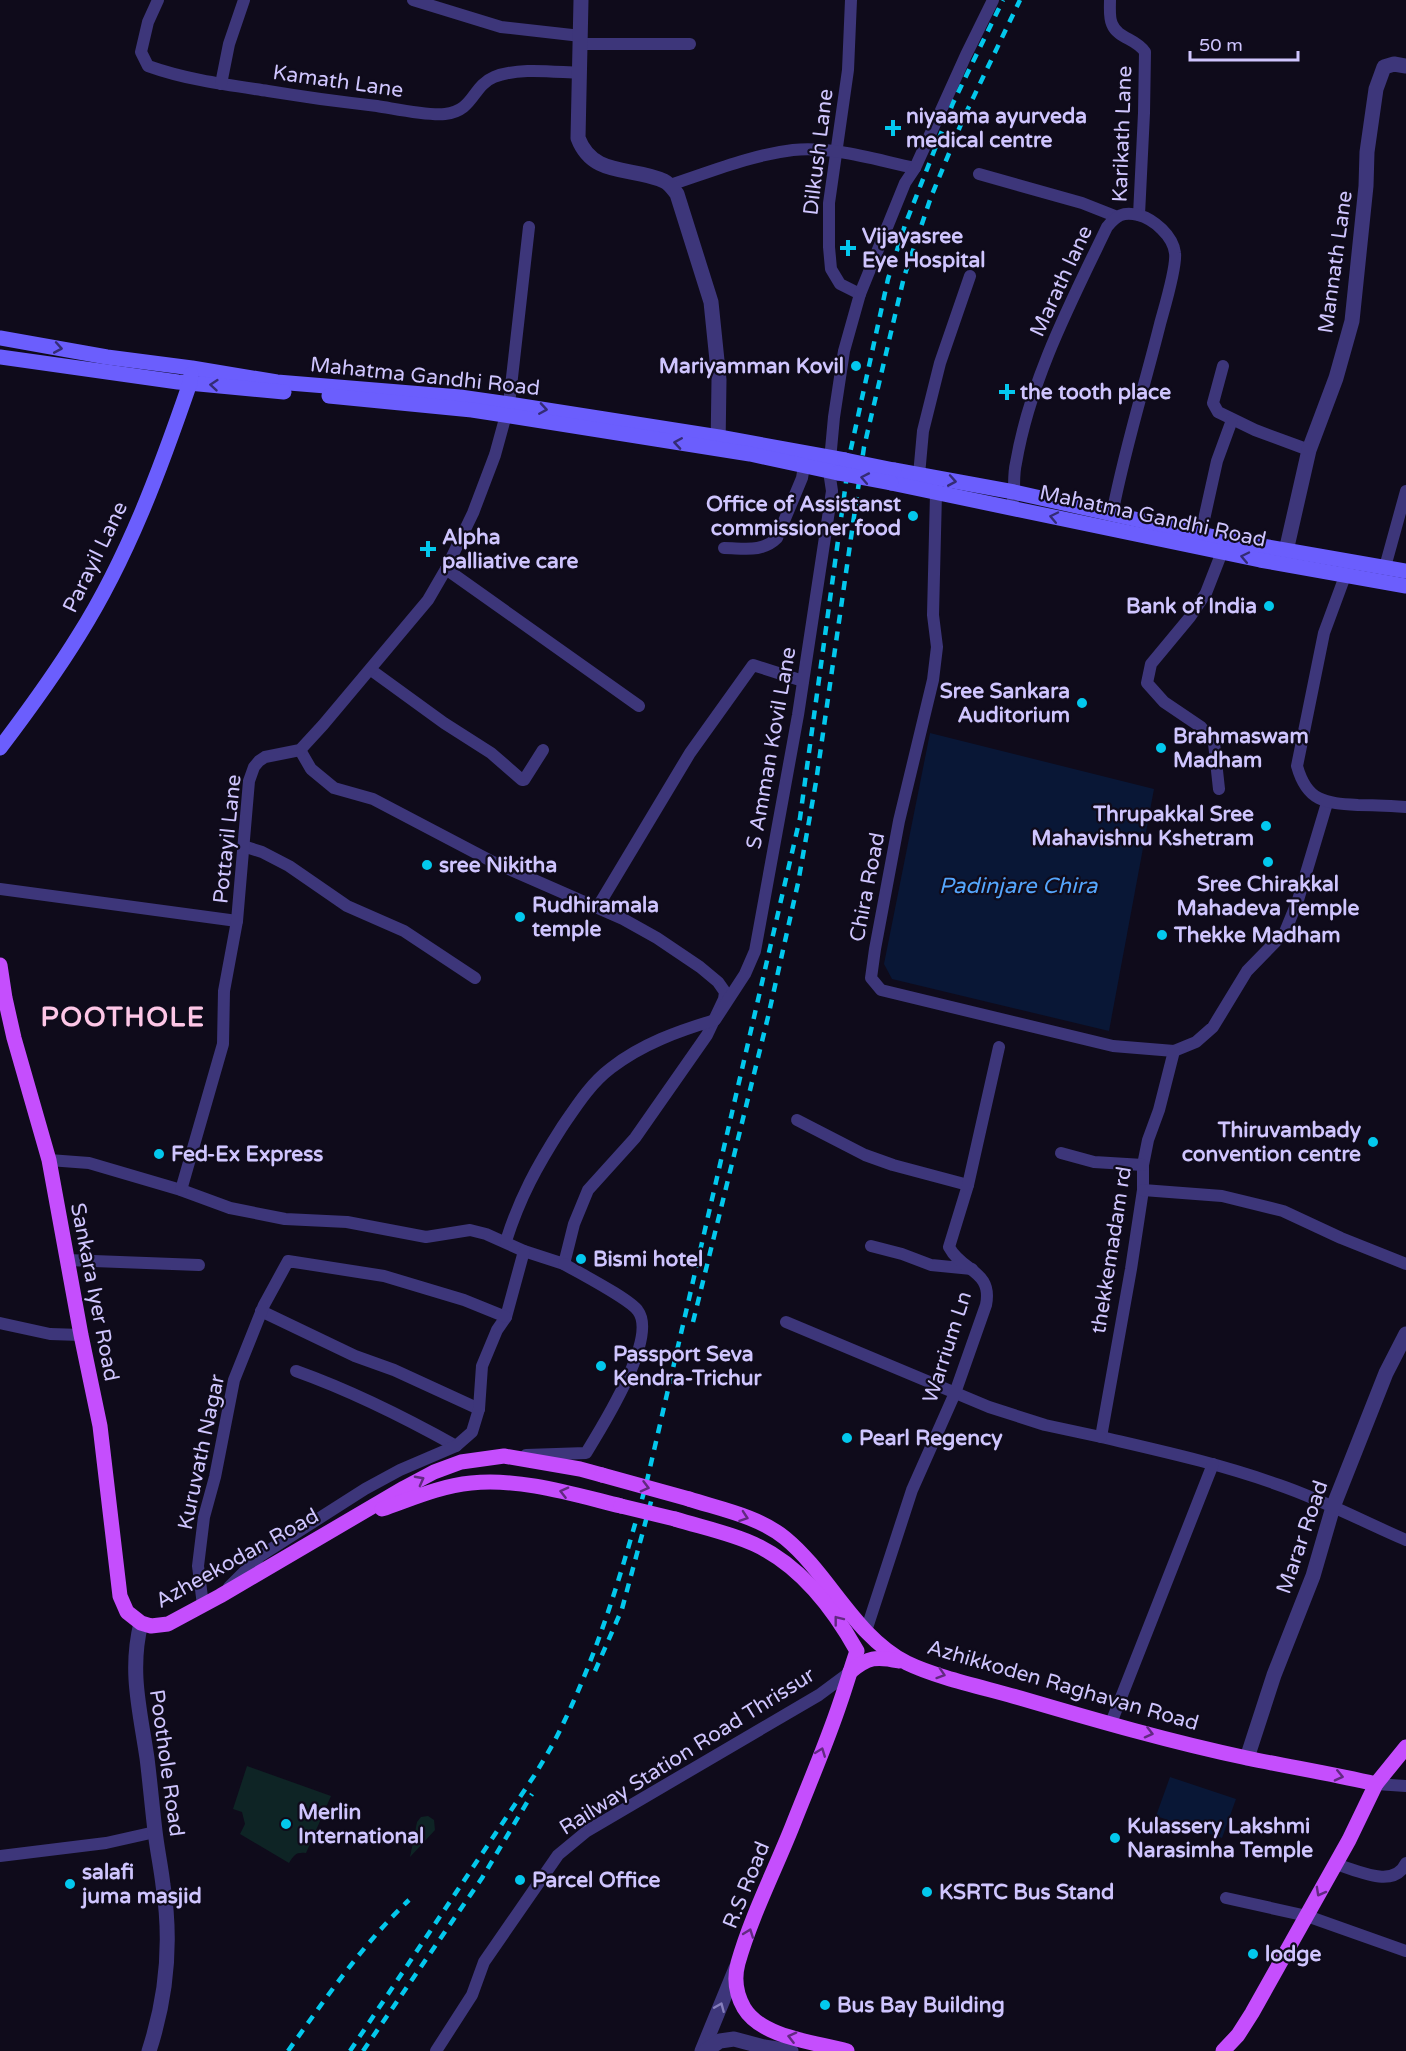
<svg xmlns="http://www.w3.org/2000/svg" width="1406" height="2051" viewBox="0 0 1406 2051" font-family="'Varela Round',sans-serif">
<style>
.green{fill:#0e2425}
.water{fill:#091736}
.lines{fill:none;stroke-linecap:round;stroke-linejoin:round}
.minor{stroke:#3d367a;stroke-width:12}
.tertiary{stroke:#3d367a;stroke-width:15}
.secondary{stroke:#6b5efd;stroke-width:15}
.primary{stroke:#c54efd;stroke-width:15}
.rail{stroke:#03c8ed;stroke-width:4.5;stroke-dasharray:9 8;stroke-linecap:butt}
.secondary-bridge{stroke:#6b5efd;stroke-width:15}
.primary-bridge{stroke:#c54efd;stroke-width:15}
.oneway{stroke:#342c75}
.oneway2{stroke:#612981}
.oneway3{stroke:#867ebc}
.poi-dot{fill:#03c8ed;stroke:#0f0b1b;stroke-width:2}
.labels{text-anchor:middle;stroke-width:4.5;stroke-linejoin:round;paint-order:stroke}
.street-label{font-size:21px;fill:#cfc5fe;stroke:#0f0b1b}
.poi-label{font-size:21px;font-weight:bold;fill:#cfc5fe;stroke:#0f0b1b;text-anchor:start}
.water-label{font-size:22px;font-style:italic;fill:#55a6fd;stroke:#0f0b1b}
.district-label{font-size:27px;font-weight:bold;letter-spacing:1.5px;fill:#fec7e7;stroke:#0f0b1b}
</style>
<rect width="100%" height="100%" fill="#0f0b1b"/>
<g class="green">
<path d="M247,1766l84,30 -25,57c-10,-1 -12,2 -17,10l-49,-29 5,-10 -3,-12 -9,-3z"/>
<path d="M428,1816l6,4 1,10 -25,27 7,-35 4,-5z"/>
</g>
<g class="water">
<path d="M930,733l224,56 -45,242 -217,-52 -8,-15z"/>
<path d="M1170,1777l66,22 -14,39 -66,-22z"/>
</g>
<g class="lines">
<g class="minor">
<path d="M158,0l-10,22 -7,30 7,14c39,14 80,19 120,25 36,6 72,11 109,15 19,3 50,10 68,8 29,-3 27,-28 49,-37 25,-10 59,-5 86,-4"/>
<path d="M413,0l88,27 80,9"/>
<path d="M851,0l-3,70 -19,133v44l2,22 9,15 20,10"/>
<path d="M1110,0c0,8 -1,18 2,24 6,15 24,14 33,28l-1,61 -5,102"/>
<path d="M580,44h110"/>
<path d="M221,84l8,-40 15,-44"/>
<path d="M979,174l103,29 33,13"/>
<path d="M670,185c40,-13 81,-30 123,-35 41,-4 83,10 122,18"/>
<path d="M1223,366l-10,37 5,9 37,18 54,20"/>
<path d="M919,475l4,-44 17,-68 30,-87"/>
<path d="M936,493l-3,122 4,32 -4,33 -34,141 -24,128 -4,29 10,12 232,56 61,5 22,-9 17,-15 34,-56 38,-39 13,-32 29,-97"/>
<path d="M1013,500c2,-12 0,-25 3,-37 14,-83 55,-161 91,-236 9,-11 16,-16 31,-12 16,4 35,21 37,38 2,14 -11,56 -15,71 -16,64 -36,127 -48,191"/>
<path d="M1201,533l16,-72 15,-41"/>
<path d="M724,548c19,0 38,5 53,-10l25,-60 2,-12"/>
<path d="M1385,567l21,-76"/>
<path d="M1348,568l-24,65 -27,133c10,36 28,37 61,39 16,0 32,1 48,2"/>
<path d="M446,569l193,137"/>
<path d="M371,670l73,53 47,30 31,27h2l19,-30"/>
<path d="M1219,789l-5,-46 -13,-16 -37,-25 -17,-19 4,-19 39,-47 16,-24 16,-41"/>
<path d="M243,846l19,6 27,14 58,40 57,25 71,47"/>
<path d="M0,889l237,32"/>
<path d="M597,908l93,-155 63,-88 50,16"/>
<path d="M1174,1051l-15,59 -11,30 -5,25v25l-12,79 -30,168c60,14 120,27 178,48 44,15 85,37 127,55"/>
<path d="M797,1120l68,35 28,10 75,20"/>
<path d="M1061,1153l33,9 49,3"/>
<path d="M49,1160l40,3 92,27 49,18 55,11 62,3 79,15 44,-7 16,4 38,17 40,13 10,-40 14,-34 47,-52 72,-103 17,-36 1,-7 -7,-10 -18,-15 -43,-29 -34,-19 -130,-57 -120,-63 -39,-11 -23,-19 -11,-19"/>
<path d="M181,1190l42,-146 1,-53 13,-70 12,-140 5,-14 5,-6 6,-4 35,-7 23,-25 105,-125 18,-31 27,-56 22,-58 14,-51 20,-177"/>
<path d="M1143,1190l79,6 61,15 58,27 65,26"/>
<path d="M506,1241c14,-44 31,-75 56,-114 15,-22 28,-43 49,-59 31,-24 67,-37 104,-48l30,-46 10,-23 43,-236 34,-224 -3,-20 5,-54 10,-66 16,-57 45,-111 10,-15 51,-113 27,-55"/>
<path d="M871,1246l31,8 29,11 41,4"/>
<path d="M67,1260l132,5"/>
<path d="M261,1311l94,45 39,14 85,39"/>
<path d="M786,1322l203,85 56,18 56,12"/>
<path d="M0,1323l50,11 31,1"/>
<path d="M296,1371c56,20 108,46 160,75"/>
<path d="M526,1455l60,-2c16,-26 72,-115 52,-142 -8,-12 -59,-38 -74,-47"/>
<path d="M229,1587l31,-31 105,-67 35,-19 56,-24 16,-14 7,-23 3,-43 15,-36 9,-13 18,-66"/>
<path d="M203,1605l-5,-39 6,-49 11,-40 19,-97 30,-75 24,-44 96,15 80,24 42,17"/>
<path d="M866,1631l46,-141 43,-97 31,-88c7,-35 -24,-33 -37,-58l19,-62 31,-138"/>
<path d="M1111,1723l102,-259"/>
<path d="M1376,1784l30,2"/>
<path d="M0,1856l106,-13 49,-11"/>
<path d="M1335,1864c22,6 59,26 71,-1"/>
<path d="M1226,1898l81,18 99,35"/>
<path d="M436,2051l36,-56 12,-33 74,-107 29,-24 232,-136 31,-23"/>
</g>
<g class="tertiary">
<path d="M581,0l-3,138c15,40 55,28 86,43 6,3 9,8 13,13l34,108 8,78 -1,68"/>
<path d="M1286,551l23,-101 27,-72 16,-57 14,-135 1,-34 9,-63 8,-22 10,-3 12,2"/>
<path d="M141,1623c-12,48 -1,87 6,135 3,24 5,48 8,73 2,18 6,36 8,54 9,57 4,111 -14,166"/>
<path d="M1247,1758l27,-83 39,-99 20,-69 53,-134 20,-39"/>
<path d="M702,2051l34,-83"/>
<path d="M705,2051l15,-10 14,-2 30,8 27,4"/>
</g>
<g class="secondary">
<path d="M0,338l107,19 85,11 85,14 183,15 49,7 210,33 126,23"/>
<path d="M0,357l178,25 106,10"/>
<path d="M329,396l143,14 278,44 88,19"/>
<path d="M894,470l120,22 214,48 178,31"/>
<path d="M891,483l369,77 146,26"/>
<path d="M0,748c28,-37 55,-74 79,-113 49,-78 81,-165 111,-252l1,-9"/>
</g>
<g class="primary">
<path d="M0,965l5,33 9,40 35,122 32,175 19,91 20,170 7,16 14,11 10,3 17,-2 52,-28 184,-108 30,-16 27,-10 43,-6 76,13 22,6"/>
<path d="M689,1499c31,10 69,17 96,39 45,37 69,98 122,125 31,15 79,25 113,35 75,22 151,44 227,60 43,9 86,16 129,26"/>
<path d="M382,1509c29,-10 58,-23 89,-26 50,-5 101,11 150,23"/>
<path d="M675,1519c26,8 55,14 79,25 46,21 79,64 103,107 -6,17 -11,35 -17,52 -14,42 -32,83 -48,124 -18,45 -41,90 -54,136 -4,15 -2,31 6,45 18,30 71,34 103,43"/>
<path d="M850,1672c18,-15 26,-16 49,-11"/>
<path d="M1223,2051l15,-16 14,-22 97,-173 27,-56 30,-37"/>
</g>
<g class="rail">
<path d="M693,1322l75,-305 30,-134 18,-101 48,-335 40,-170 27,-80 33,-80 56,-117"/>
<path d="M595,1671l27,-62 34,-126"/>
<path d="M288,2051c38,-53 74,-106 121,-151"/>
<path d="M350,2051l184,-275c9,-15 19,-31 27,-48 38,-77 62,-160 85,-243l154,-667 50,-365 38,-174 17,-54 48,-122 50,-103"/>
<path d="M363,2051l119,-173 50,-84"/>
</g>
<g class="secondary-bridge">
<path d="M845,460l49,10"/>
<path d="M838,473l53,10"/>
</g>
<g class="primary-bridge">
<path d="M602,1475l87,24"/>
<path d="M621,1506l54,13"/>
</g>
</g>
<defs><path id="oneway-chevron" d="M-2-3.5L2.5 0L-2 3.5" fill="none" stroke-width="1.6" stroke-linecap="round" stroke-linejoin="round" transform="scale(1.5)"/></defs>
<g class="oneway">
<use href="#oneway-chevron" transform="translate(58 348) rotate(10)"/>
<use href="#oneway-chevron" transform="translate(214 385) rotate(-175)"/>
<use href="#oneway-chevron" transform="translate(543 409) rotate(9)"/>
<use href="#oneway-chevron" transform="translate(678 443) rotate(-171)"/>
<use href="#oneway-chevron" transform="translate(865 478) rotate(-169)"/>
<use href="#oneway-chevron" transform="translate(952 481) rotate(10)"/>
<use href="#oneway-chevron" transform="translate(1054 517) rotate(-168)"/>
<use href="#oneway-chevron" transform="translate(1245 557) rotate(-168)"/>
</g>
<g class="oneway2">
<use href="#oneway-chevron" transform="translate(420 1480) rotate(-28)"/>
<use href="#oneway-chevron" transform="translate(645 1487) rotate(15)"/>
<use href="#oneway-chevron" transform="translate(564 1492) rotate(-166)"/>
<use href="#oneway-chevron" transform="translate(744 1517) rotate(19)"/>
<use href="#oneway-chevron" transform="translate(838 1620) rotate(-128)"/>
<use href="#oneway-chevron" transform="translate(941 1674) rotate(18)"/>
<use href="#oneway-chevron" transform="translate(1149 1733) rotate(14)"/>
<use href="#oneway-chevron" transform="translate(821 1752) rotate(-69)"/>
<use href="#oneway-chevron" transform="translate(1339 1776) rotate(13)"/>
<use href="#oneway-chevron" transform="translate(1320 1892) rotate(119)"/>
<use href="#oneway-chevron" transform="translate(749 1933) rotate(-70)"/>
<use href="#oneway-chevron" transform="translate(792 2037) rotate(-166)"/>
</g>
<use class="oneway3" href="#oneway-chevron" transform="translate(720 2007) rotate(-67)"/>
<g class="poi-dot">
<path d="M890 119h6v6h6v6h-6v6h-6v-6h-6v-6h6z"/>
<path d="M845 239h6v6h6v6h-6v6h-6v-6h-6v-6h6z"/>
<circle cx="856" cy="366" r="6"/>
<path d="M1004 383h6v6h6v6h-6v6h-6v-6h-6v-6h6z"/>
<circle cx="913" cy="516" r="6"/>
<path d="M425 540h6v6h6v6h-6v6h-6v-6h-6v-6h6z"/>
<circle cx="1269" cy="606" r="6"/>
<circle cx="1082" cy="703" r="6"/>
<circle cx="1161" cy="748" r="6"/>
<circle cx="1266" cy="826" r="6"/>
<circle cx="1268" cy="862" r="6"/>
<circle cx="427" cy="865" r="6"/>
<circle cx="520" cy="917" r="6"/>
<circle cx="1162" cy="935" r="6"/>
<circle cx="1373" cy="1142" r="6"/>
<circle cx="159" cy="1154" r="6"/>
<circle cx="581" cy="1259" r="6"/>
<circle cx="601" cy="1366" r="6"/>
<circle cx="847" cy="1438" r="6"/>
<circle cx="286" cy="1824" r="6"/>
<circle cx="1115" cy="1838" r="6"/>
<circle cx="520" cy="1880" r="6"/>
<circle cx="70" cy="1884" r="6"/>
<circle cx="927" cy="1892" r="6"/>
<circle cx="1253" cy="1954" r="6"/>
<circle cx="825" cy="2005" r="6"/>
</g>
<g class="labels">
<g class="street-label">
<text transform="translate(338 81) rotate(8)" y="7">Kamath Lane</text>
<text transform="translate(1122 134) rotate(-88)" y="7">Karikath Lane</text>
<text transform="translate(818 152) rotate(-83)" y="7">Dilkush Lane</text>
<text transform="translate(1335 262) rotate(-82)" y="7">Mannath Lane</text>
<text transform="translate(1061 281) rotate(-65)" y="7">Marath lane</text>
<text transform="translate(425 376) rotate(6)" y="7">Mahatma Gandhi Road</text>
<text transform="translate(1153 516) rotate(12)" y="7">Mahatma Gandhi Road</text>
<text transform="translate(95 557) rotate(-64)" y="7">Parayil Lane</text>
<text transform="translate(771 748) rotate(-80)" y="7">S Amman Kovil Lane</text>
<text transform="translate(227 839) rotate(-84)" y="7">Pottayil Lane</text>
<text transform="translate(867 887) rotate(-79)" y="7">Chira Road</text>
<text transform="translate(1111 1250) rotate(-81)" y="7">thekkemadam rd</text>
<text transform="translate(95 1292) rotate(79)" y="7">Sankara Iyer Road</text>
<text transform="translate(947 1347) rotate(-72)" y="7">Warrium Ln</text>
<text transform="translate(201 1452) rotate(-78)" y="7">Kuruvath Nagar</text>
<text transform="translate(1302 1537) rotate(-71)" y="7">Marar Road</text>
<text transform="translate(237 1558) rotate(-29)" y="7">Azheekodan Road</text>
<text transform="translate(1063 1685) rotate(16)" y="7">Azhikkoden Raghavan Road</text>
<text transform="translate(687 1751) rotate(-32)" y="7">Railway Station Road Thrissur</text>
<text transform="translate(167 1763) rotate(82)" y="7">Poothole Road</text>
<text transform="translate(746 1885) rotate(-68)" y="7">R.S Road</text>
</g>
<g class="poi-label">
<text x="906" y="123">niyaama ayurveda<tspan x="906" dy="24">medical centre</tspan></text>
<text x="862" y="243">Vijayasree<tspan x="862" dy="24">Eye Hospital</tspan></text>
<text x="844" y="373" text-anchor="end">Mariyamman Kovil</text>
<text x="1020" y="399">the tooth place</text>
<text x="901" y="511" text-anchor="end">Office of Assistanst<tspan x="901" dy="24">commissioner food</tspan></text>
<text x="442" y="544">Alpha<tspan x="442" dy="24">palliative care</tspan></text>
<text x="1257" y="613" text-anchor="end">Bank of India</text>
<text x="1070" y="698" text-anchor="end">Sree Sankara<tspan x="1070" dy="24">Auditorium</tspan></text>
<text x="1173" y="743">Brahmaswam<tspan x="1173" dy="24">Madham</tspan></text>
<text x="1254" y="821" text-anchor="end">Thrupakkal Sree<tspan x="1254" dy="24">Mahavishnu Kshetram</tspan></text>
<text x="439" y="872">sree Nikitha</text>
<text x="1268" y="891" text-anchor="middle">Sree Chirakkal<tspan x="1268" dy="24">Mahadeva Temple</tspan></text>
<text x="532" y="912">Rudhiramala<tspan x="532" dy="24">temple</tspan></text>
<text x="1174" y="942">Thekke Madham</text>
<text x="1361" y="1137" text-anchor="end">Thiruvambady<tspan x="1361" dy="24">convention centre</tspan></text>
<text x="171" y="1161">Fed-Ex Express</text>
<text x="593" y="1266">Bismi hotel</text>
<text x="613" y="1361">Passport Seva<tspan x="613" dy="24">Kendra-Trichur</tspan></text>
<text x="859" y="1445">Pearl Regency</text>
<text x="298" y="1819">Merlin<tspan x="298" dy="24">International</tspan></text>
<text x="1127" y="1833">Kulassery Lakshmi<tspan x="1127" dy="24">Narasimha Temple</tspan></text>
<text x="82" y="1879">salafi<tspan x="82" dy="24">juma masjid</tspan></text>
<text x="532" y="1887">Parcel Office</text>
<text x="939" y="1899">KSRTC Bus Stand</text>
<text x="1265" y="1961">lodge</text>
<text x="837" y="2012">Bus Bay Building</text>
</g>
<g class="water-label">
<text x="1018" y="893">Padinjare Chira</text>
</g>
<g class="district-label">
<text x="123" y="1026">POOTHOLE</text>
</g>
</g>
<path d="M1190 51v9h108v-9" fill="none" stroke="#cfc5fe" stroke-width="3"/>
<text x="1199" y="51" font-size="18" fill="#cfc5fe" stroke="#0f0b1b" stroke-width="4.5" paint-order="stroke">50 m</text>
</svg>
